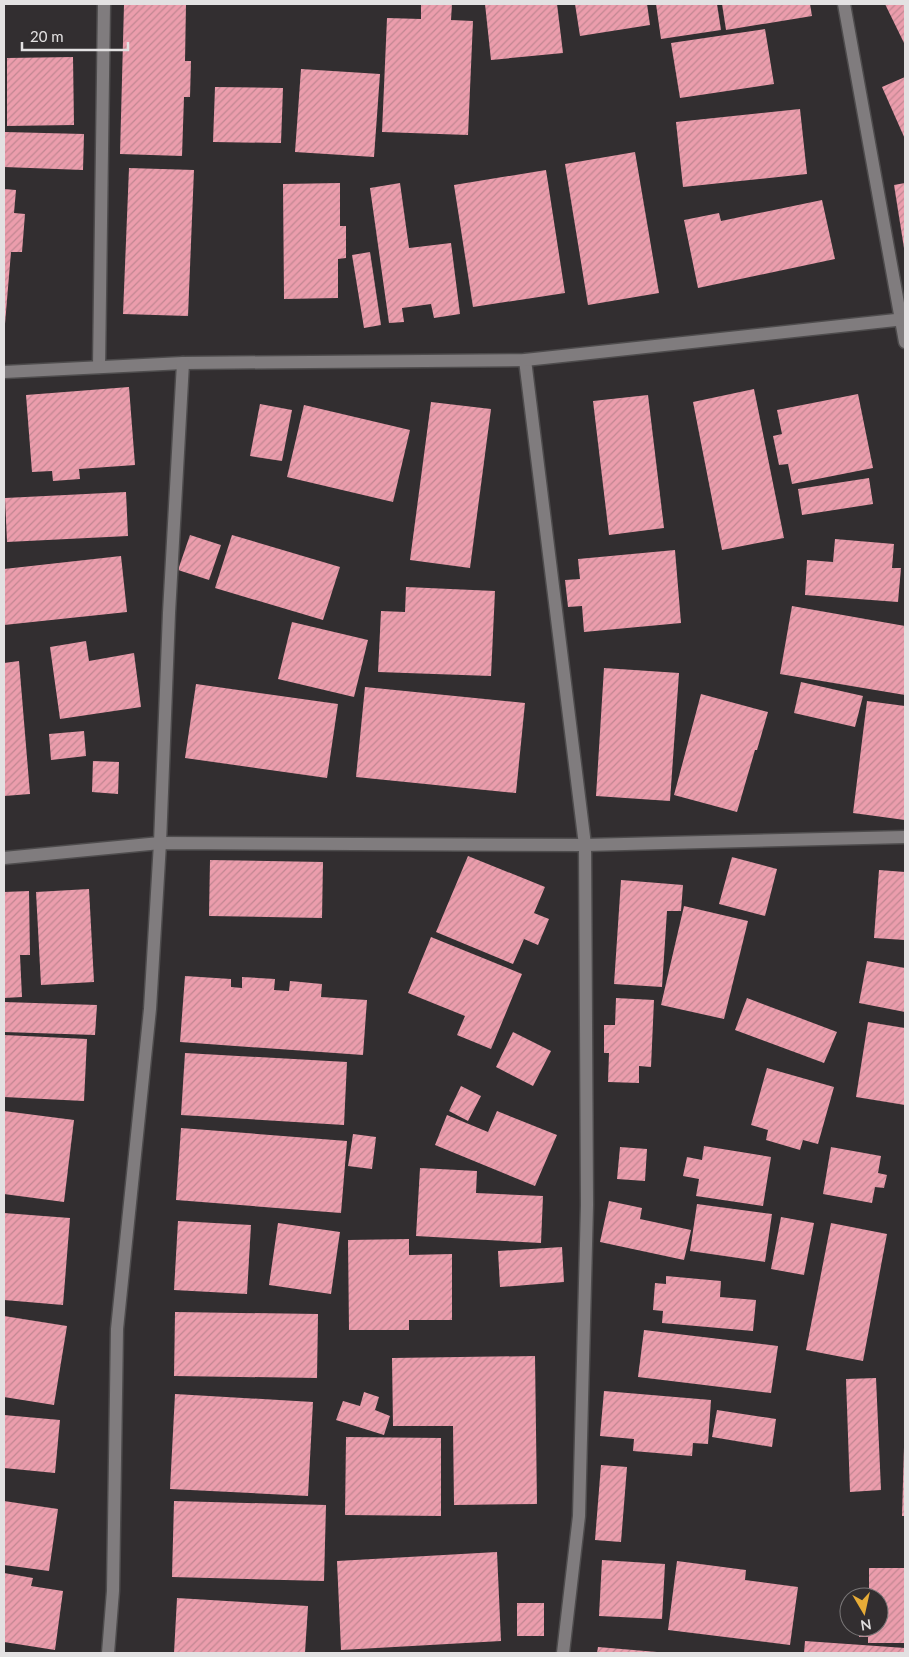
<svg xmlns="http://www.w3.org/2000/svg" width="909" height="1657" viewBox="0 0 909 1657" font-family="Lato,sans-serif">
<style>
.building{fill:url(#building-hatch)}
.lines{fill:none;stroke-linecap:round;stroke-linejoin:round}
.minor-casing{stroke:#4e4c4d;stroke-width:15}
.minor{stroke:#807c7e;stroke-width:12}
</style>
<defs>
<pattern id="building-hatch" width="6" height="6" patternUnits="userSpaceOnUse" patternTransform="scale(1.25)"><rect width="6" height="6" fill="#eb9dac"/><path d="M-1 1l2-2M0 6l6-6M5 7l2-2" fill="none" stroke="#c18792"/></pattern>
</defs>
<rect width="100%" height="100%" fill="#322e30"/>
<g class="building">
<path d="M124,4h62l-1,57h6l-1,36h-6l-2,59 -62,-2z"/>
<path d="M421,4h31l-1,16 22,1 -5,114 -86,-3 5,-114 34,1z"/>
<path d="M485,4h72l6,49 -72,7z"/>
<path d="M575,4h72l3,21 -70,11z"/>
<path d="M656,4h61l4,26 -60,9z"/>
<path d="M722,4h88l2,12 -86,14z"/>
<path d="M885,4h20v41z"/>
<path d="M765,29l9,55 -94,14 -9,-55z"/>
<path d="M73,57l1,68 -67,1v-68z"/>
<path d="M301,69l79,5 -6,83 -79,-5z"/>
<path d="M905,77v62l-23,-52z"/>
<path d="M215,87l68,1 -2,55 -68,-1z"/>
<path d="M800,109l7,65 -124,13 -7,-65z"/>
<path d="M5,132l79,2 -1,36 -79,-3z"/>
<path d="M635,152l24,141 -71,12 -23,-141z"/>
<path d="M129,168l65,2 -6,146 -65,-2z"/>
<path d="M546,170l19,123 -92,14 -19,-122z"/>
<path d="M340,183v43h6v32l-8,1v39l-54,1 -1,-115z"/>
<path d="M400,183l9,65 42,-5 9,71 -26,4 -3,-14 -29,4 2,14 -15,1 -19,-135z"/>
<path d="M905,183v64l-1,1 -10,-63z"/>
<path d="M4,189l12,1 -2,23 11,1 -3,38h-11l-6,72h-1z"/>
<path d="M822,200l13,59 -137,29 -14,-68 35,-7 2,8z"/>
<path d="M370,252l11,73 -17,3 -12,-73z"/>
<path d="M129,387l6,78 -56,4 1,10 -27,2 -1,-10 -20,1 -6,-77z"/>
<path d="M754,389l30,149 -62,12 -29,-148z"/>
<path d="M858,394l15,74 -81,16 -4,-20 -9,1 -6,-29 9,-2 -5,-24z"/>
<path d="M648,395l16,133 -55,7 -16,-134z"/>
<path d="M431,402l60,7 -21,159 -60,-8z"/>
<path d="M260,404l32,6 -10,51 -32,-5z"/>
<path d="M304,405l106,25 -17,72 -106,-25z"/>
<path d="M869,478l4,26 -71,11 -4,-26z"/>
<path d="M126,492l2,44 -121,6 -2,-44z"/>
<path d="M190,535l31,10 -12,35 -31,-10z"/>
<path d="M232,535l108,32 -17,53 -108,-32z"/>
<path d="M835,539l59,5 -2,24h9l-3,34 -93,-7 2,-35 26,2z"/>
<path d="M675,550l6,73 -97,9 -2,-26 -14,1 -3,-27 15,-1 -2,-20z"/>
<path d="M121,556l6,56 -123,13v-56z"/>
<path d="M406,587l89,4 -4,85 -113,-4 3,-61 24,1z"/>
<path d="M792,606l113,20v69l-125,-21z"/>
<path d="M292,622l76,18 -14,57 -76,-18z"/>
<path d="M86,641l3,20 45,-8 7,54 -81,12 -10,-72z"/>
<path d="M19,661l11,133 -26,2v-133z"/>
<path d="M604,668l75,5 -9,128 -74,-5z"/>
<path d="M801,682l62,14 -8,31 -61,-14z"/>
<path d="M196,684l142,20 -11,74 -142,-20z"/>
<path d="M365,687l160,16 -9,90 -160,-16z"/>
<path d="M701,694l67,18 -11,38h-2l-18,62 -63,-17z"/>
<path d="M867,701l38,5v114l-52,-7z"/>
<path d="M84,731l2,25 -35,4 -2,-26z"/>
<path d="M93,761l26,1 -1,32 -26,-2z"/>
<path d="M468,856l77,31 -11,26 15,6 -11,26 -14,-6 -11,25 -77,-32z"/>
<path d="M732,857l45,12 -12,47 -46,-12z"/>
<path d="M210,860l113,2 -1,56 -113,-2z"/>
<path d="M879,870l26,2v68l-31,-2z"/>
<path d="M621,880l62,5 -2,26h-14l-5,76 -48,-3z"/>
<path d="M89,889l5,93 -53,3 -5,-93z"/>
<path d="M29,891l1,64h-10l2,42 -18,1v-106z"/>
<path d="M684,906l64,15 -24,98 -63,-14z"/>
<path d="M431,937l91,37 -31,75 -34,-14 8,-19 -57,-23z"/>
<path d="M867,961l38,7v44l-46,-9z"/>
<path d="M185,976l46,3v8l11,1v-11l33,2 -1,11 15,1 1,-10 32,3 -1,13 46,3 -4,55 -183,-13z"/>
<path d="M616,998l38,2 -3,67 -12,-1v17l-31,-1 1,-29h-5v-28h11z"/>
<path d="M747,998l90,34 -13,31 -89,-33z"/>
<path d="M4,1002l93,3 -2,30 -91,-3z"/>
<path d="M868,1022l37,6v77l-49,-8z"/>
<path d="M513,1032l38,19 -18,35 -37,-19z"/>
<path d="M4,1035l83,4 -3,62 -80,-4z"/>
<path d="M185,1053l162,9 -3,63 -163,-10z"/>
<path d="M767,1068l67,19 -16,57 -15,-4 -3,10 -34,-10 2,-10 -17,-5z"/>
<path d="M461,1086l20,10 -13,25 -19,-10z"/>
<path d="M4,1111l70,9 -10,82 -60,-8z"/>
<path d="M497,1111l60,24 -22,51 -100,-41 12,-30 41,17z"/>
<path d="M181,1128l166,13 -6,72 -165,-13z"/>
<path d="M353,1134l23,3 -4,32 -24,-3z"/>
<path d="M704,1146l67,11 -8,49 -67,-10 3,-17 -16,-3 4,-19 15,3z"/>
<path d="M620,1147l27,2 -2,32 -28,-2z"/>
<path d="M831,1147l50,9 -3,17 9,2 -3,13 -9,-1 -3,16 -49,-9z"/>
<path d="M420,1168l57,3 -1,22 67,3 -2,47 -125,-7z"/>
<path d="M609,1201l33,7 -2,11 51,11 -7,30 -84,-18z"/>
<path d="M697,1204l75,10 -7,48 -75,-11z"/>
<path d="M4,1213l66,5 -7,87 -59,-5z"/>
<path d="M781,1217l33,6 -10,52 -33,-6z"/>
<path d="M178,1221l73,4 -4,69 -73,-4z"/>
<path d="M278,1223l62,9 -9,62 -62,-9z"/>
<path d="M831,1223l56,11 -24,127 -57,-11z"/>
<path d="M409,1239v16l43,-1v66h-43v10h-60l-1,-90z"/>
<path d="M562,1247l2,35 -64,5 -2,-36z"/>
<path d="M666,1276l55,5 -1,16 36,3 -3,31 -91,-8 1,-12 -10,-1 2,-27 11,1z"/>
<path d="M175,1312l143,2 -1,64 -143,-2z"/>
<path d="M4,1316l63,10 -13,79 -50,-8z"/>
<path d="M644,1330l134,16 -7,47 -133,-16z"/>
<path d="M535,1356l2,148 -83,1 -1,-79h-60l-1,-68z"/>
<path d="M876,1378l5,112 -31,2 -4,-113z"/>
<path d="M604,1391l107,9 -3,44 -15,-1 -1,13 -59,-5 1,-12 -34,-3z"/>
<path d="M364,1392l15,5 -4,13 15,6 -6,19 -48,-15 7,-19 17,5z"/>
<path d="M175,1394l138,8 -5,94 -138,-7z"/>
<path d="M717,1410l59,9 -4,28 -60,-10z"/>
<path d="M4,1415l56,5 -5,53 -51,-5z"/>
<path d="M346,1437l95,1v78l-96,-1z"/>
<path d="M904,1447h1v69h-3z"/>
<path d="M601,1465l26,2 -6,75 -26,-2z"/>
<path d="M4,1501l54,8 -9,62 -45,-6z"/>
<path d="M174,1501l152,4 -2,76 -152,-4z"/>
<path d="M497,1552l4,89 -160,9 -4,-89z"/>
<path d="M602,1560l63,4 -3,55 -63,-3z"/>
<path d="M677,1561l69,9 -1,10 53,7 -8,58 -122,-15z"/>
<path d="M869,1568h36v75h-37v-6h-9v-10h20v-30h-10z"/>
<path d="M4,1573l29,5 -2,8 32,5 -8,59 -51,-8z"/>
<path d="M177,1598l131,8 -3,47h-131z"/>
<rect x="517" y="1603" width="27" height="33"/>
<path d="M805,1641l100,7v5h-101z"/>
<path d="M598,1647l59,5v1h-60z"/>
</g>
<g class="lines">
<g class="minor-casing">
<g id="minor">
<path d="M844,4l61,338"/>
<path d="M525,360l60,485 2,360 -8,311 -16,137"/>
<path d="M99,367l5,-363"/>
<path d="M4,372l179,-9 342,-3 380,-41"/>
<path d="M4,858l156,-15 425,2 320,-8"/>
<path d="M108,1653l5,-62 4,-262 33,-320 10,-166 9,-230 14,-250"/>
</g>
</g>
<use href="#minor" class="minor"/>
</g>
<rect width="909" height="1657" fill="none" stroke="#e3e1e2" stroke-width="10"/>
<g transform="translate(864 1612) rotate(171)"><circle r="24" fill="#322e30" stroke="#797677"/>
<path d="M0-4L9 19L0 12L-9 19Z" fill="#e7ac37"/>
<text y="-8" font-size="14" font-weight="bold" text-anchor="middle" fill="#e3e1e2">N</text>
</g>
<path d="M22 42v8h106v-8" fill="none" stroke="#e3e1e2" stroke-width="2.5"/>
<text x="30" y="42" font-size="15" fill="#e3e1e2" stroke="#322e30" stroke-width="4" paint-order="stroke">20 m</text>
</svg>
